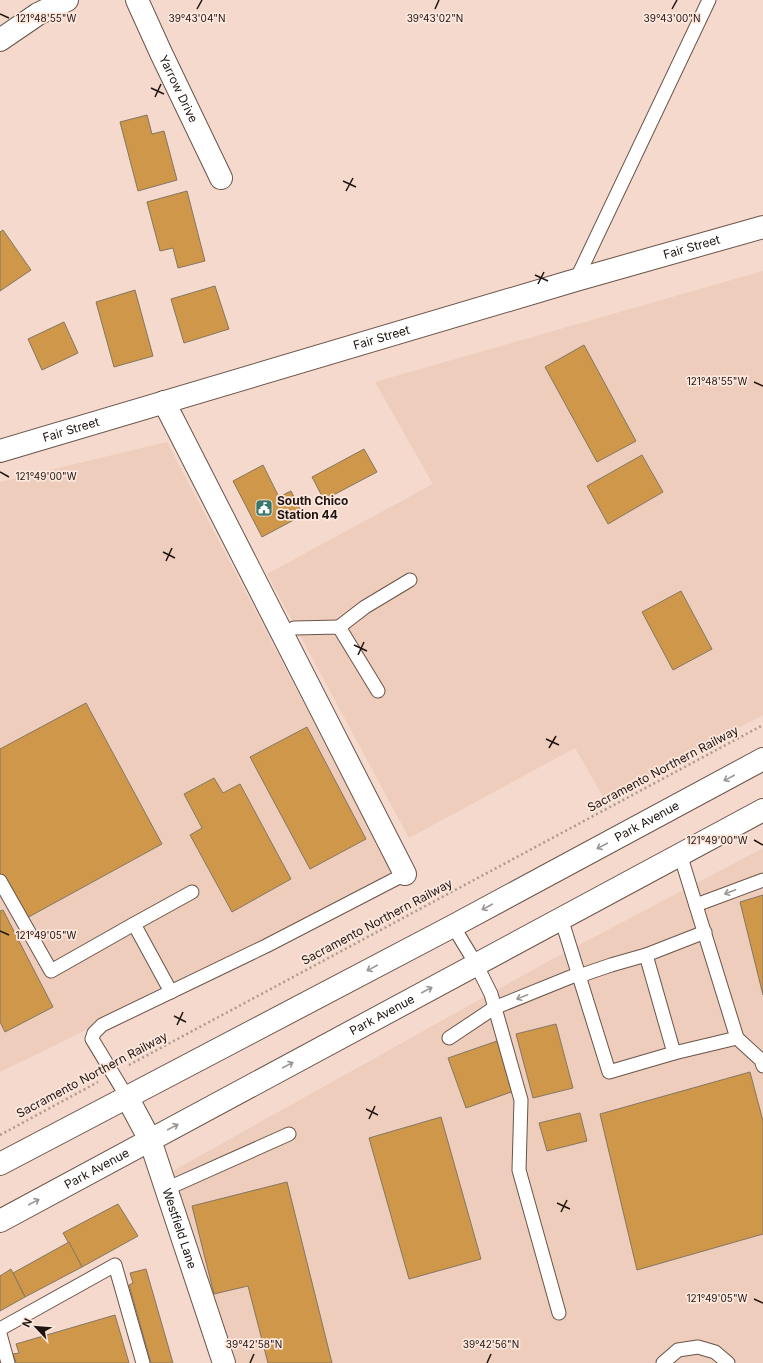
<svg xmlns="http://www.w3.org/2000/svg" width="763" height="1363" viewBox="0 0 763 1363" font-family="Inter,sans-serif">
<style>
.built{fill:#eecdbc}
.building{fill:#ce974a;stroke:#857662}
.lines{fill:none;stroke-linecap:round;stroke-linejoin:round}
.lane-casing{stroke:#6a5449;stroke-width:15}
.street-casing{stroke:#6a5449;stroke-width:24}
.secondary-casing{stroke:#6a5449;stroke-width:24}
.path{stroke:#ae998f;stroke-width:2.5;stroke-dasharray:2 3;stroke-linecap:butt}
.lane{stroke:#fff;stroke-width:13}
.street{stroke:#fff;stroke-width:22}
.secondary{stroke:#fff;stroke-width:22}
.oneway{stroke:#9a9694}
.ticks{fill:none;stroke:#1e1511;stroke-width:1.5}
.labels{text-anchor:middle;stroke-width:3.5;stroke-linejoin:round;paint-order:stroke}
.street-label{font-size:12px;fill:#1e1511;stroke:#fde7dd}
.poi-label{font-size:12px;font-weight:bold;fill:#1e1511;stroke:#fde7dd;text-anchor:start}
.ticks-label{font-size:10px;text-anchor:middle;fill:#1e1511;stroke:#fde7dd;stroke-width:3.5;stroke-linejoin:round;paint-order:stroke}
</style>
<rect width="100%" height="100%" fill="#f4d9cc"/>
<g class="built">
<path d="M763,271v444l-159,83 -29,-50 -166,90 -142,-264 166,-90 -58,-102z"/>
<path d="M167,442l225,430 -145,79 -247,121v-590z"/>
<path d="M763,848v515h-535l-55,-191 5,-4 369,-206z"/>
</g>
<g class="building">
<path d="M147,115l5,19 12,-3 13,49 -39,11 -18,-69z"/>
<path d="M187,191l18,70 -27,7 -5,-20 -13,3 -13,-49z"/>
<path d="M3,230l28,40 -31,21v-59z"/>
<path d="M215,286l14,43 -45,14 -13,-44z"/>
<path d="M135,290l18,66 -39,11 -18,-65z"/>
<path d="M64,322l14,31 -36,17 -14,-31z"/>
<path d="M584,345l52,96 -39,21 -52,-95z"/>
<path d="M364,449l13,23 -53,28 -12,-23z"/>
<path d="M642,455l21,37 -55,32 -21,-38z"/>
<path d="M263,465l16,32 12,-6 12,24 -41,22 -29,-56z"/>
<path d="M681,591l31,58 -39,21 -31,-58z"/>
<path d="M86,703l76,141 -137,75 -25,-46v-124z"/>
<path d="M307,727l59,112 -56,30 -60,-112z"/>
<path d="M214,778l9,15 17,-9 51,95 -59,33 -42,-77 12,-7 -18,-34z"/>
<path d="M763,895v100l-23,-93z"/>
<path d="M3,910l50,97 -48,25 -5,-10v-111z"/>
<path d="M556,1024l17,64 -40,10 -17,-64z"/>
<path d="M497,1041l17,50 -48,17 -18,-50z"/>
<path d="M750,1072l13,49v113l-126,36 -37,-156z"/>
<path d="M580,1113l7,28 -40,10 -8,-28z"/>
<path d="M441,1117l40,142 -72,20 -40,-141z"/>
<path d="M287,1182l45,181h-64l-20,-77 -34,8 -22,-88z"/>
<path d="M118,1204l20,32 -56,31 -19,-34z"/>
<path d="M69,1242l13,25 -57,30 -12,-24z"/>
<path d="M11,1269l14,28 -25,14v-35z"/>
<path d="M146,1269l27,94h-22l-22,-78 4,-2 -3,-10z"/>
<path d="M115,1315l14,48h-113l-3,-9 6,-1 -3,-9z"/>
</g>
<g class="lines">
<g class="lane-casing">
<g id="lane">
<path d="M576,280l133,-280"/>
<path d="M339,627l26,-20 45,-27"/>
<path d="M282,634l12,-6 45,-1 39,64"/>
<path d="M0,881l51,90 83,-47"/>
<path d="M696,905l67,-25"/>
<path d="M561,918l48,154 65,-19 63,-15 -57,-184"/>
<path d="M453,926l23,38 15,30 30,106 -2,70 40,143"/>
<path d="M579,976l32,-11 35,-10"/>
<path d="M171,992l-37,-68 58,-32"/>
<path d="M449,1038l45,-30 84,-34"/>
<path d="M737,1038l24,22 2,6"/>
<path d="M674,1053l-28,-98 59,-23"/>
<path d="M127,1097l-35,-58 2,-6 8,-8 164,-79 139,-72"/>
<path d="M166,1189l123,-55"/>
<path d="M0,1329l115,-64 28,98"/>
<path d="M0,1334l8,29"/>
<path d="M663,1363l15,-13 20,-3 17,5 13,11"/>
</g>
</g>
<g class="street-casing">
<g id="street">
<path id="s1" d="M137,0l24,53 60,125"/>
<path d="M0,40l38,-26 29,-14"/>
<path d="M164,402l241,472"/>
<path id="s2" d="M127,1097l23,43 74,223"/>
</g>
</g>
<g class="secondary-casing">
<g id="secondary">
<path id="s3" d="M0,451l576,-171 187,-53"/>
<path id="s4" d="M0,1164l453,-238 310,-167"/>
<path id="s5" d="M0,1221l763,-411"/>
</g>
</g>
<g class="path">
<path d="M129,1065l634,-340"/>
<path d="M0,1135l98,-53"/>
</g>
<use href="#lane" class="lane"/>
<use href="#street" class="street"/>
<use href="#secondary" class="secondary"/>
</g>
<defs><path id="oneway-shaft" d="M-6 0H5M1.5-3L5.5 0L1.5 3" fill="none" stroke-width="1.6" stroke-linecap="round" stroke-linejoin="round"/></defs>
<g class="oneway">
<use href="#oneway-shaft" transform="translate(729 778) rotate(152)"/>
<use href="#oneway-shaft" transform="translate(602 846) rotate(152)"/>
<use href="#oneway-shaft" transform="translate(730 892) rotate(159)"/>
<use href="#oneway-shaft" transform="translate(487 907) rotate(152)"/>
<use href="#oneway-shaft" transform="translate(372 968) rotate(152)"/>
<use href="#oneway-shaft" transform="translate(427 990) rotate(-28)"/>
<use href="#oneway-shaft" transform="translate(522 997) rotate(158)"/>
<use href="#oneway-shaft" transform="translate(288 1065) rotate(-28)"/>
<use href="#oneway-shaft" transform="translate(173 1127) rotate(-28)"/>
<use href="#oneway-shaft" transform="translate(34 1202) rotate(-28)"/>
</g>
<path class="ticks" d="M197,9l5,-9M435,9l4,-9M672,9l5,-9M0,14l9,4M151,88l13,6M155,97l6,-13M343,181l13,6M346,191l7,-13M535,275l13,6M538,284l6,-12M754,382l9,4M0,472l9,5M163,552l12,6M166,561l6,-13M354,645l13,6M358,655l6,-13M546,739l13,6M549,748l7,-12M754,840l9,5M0,931l9,4M174,1016l12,6M177,1025l6,-13M366,1109l12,6M369,1119l6,-13M557,1203l13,6M561,1212l6,-12M754,1299l9,4M250,1363l4,-9M487,1363l4,-9"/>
<defs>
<g id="civic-square" transform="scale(0.9)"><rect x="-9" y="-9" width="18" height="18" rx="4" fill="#357768" stroke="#fde7dd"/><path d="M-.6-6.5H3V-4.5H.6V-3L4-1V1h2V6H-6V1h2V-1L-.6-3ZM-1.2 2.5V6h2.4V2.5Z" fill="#fff"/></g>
</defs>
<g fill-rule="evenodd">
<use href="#civic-square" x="264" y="508"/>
</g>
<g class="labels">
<g class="street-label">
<text dy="4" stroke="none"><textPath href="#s1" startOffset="98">Yarrow Drive</textPath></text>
<text dy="4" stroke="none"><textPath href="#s3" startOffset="721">Fair Street</textPath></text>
<text dy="4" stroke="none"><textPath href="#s3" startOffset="398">Fair Street</textPath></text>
<text dy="4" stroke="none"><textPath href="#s3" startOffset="74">Fair Street</textPath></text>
<text transform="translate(663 769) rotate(-28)" y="4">Sacramento Northern Railway</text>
<text dy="4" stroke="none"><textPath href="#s4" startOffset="732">Park Avenue</textPath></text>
<text transform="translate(377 922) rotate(-28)" y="4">Sacramento Northern Railway</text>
<text dy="4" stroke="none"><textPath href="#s5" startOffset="434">Park Avenue</textPath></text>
<text transform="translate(92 1075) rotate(-28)" y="4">Sacramento Northern Railway</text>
<text dy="4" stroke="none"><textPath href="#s5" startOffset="110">Park Avenue</textPath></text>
<text dy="4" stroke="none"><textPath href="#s2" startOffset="142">Westfield Lane</textPath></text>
</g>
<g class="poi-label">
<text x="277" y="505">South Chico<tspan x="277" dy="14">Station 44</tspan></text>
</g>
</g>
<g class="ticks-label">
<text x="46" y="22">121°48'55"W</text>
<text x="197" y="22">39°43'04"N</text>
<text x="672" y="22">39°43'00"N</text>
<text x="435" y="22">39°43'02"N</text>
<text x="717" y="385">121°48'55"W</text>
<text x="46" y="480">121°49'00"W</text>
<text x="717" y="844">121°49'00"W</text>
<text x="46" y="939">121°49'05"W</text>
<text x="717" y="1302">121°49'05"W</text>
<text x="254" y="1348">39°42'58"N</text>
<text x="491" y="1348">39°42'56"N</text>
</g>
<g transform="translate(36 1327) rotate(296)" stroke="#fde7dd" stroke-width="3" paint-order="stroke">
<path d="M0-3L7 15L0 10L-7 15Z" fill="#1e1511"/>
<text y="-6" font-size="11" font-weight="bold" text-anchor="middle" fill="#1e1511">N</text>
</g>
</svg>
